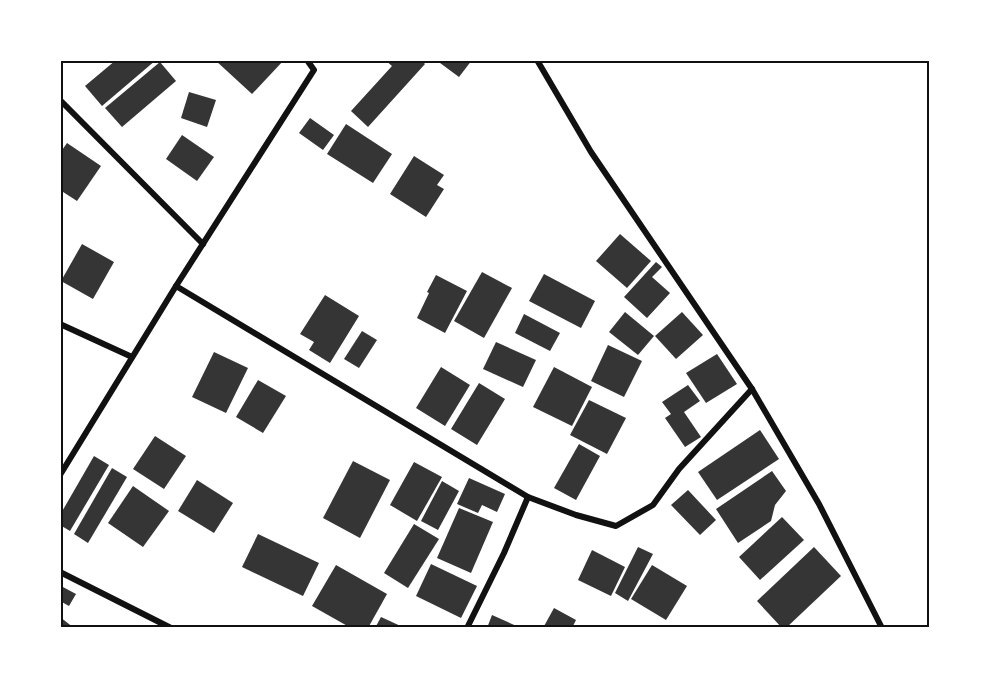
<svg xmlns="http://www.w3.org/2000/svg" width="989" height="688" viewBox="0 0 989 688" font-family="Rubik,sans-serif">
<style>
.building{fill:#353535}
.lines{fill:none;stroke-linecap:round;stroke-linejoin:round}
.minor{stroke:#111;stroke-width:6}
.neatline{fill:none;stroke:#111;stroke-width:2}
</style>
<rect width="100%" height="100%" fill="#fff"/>
<g class="building">
<path d="M116,60h40l-54,46 -17,-20z"/>
<path d="M215,60h69l-32,34z"/>
<path d="M385,60h36l4,4 -57,63 -17,-16 41,-45z"/>
<path d="M436,60h36l-13,17z"/>
<path d="M160,62l16,19 -54,46 -17,-19z"/>
<path d="M189,92l27,8 -9,27 -26,-9z"/>
<path d="M310,118l24,17 -11,15 -24,-17z"/>
<path d="M346,124l46,30 -19,29 -46,-29z"/>
<path d="M182,135l32,22 -17,24 -31,-22z"/>
<path d="M67,143l34,23 -24,35 -17,-11v-37z"/>
<path d="M414,156l30,19 -7,10 7,4 -18,28 -36,-23z"/>
<path d="M620,234l31,27 -24,27 -31,-27z"/>
<path d="M82,244l32,18 -21,37 -32,-18z"/>
<path d="M656,262l6,5 -10,10 18,16 -23,25 -23,-21z"/>
<path d="M482,272l30,16 -28,50 -30,-17z"/>
<path d="M544,274l51,27 -14,27 -52,-27z"/>
<path d="M436,275l31,16 -22,42 -28,-15 12,-25 -2,-1z"/>
<path d="M325,295l34,21 -29,47 -21,-13 5,-8 -14,-8z"/>
<path d="M625,312l29,24 -16,19 -29,-23z"/>
<path d="M682,312l21,23 -27,24 -21,-23z"/>
<path d="M524,314l36,19 -10,18 -35,-18z"/>
<path d="M362,331l15,9 -18,28 -15,-9z"/>
<path d="M496,342l40,18 -13,27 -40,-18z"/>
<path d="M608,345l34,16 -18,36 -33,-16z"/>
<path d="M214,352l34,16 -22,45 -34,-16z"/>
<path d="M717,354l20,30 -31,19 -20,-30z"/>
<path d="M441,367l29,18 -25,41 -29,-18z"/>
<path d="M554,367l38,20 -20,39 -39,-19z"/>
<path d="M258,380l28,16 -23,37 -27,-16z"/>
<path d="M479,383l26,16 -28,46 -26,-16z"/>
<path d="M688,385l12,16 -16,11 17,25 -16,10 -20,-29 6,-4 -9,-12z"/>
<path d="M589,400l37,18 -19,36 -37,-19z"/>
<path d="M760,430l19,29 -62,41 -19,-28z"/>
<path d="M155,436l31,20 -22,33 -31,-20z"/>
<path d="M579,444l21,12 -24,44 -22,-12z"/>
<path d="M94,456l15,9 -39,66 -10,-6v-10z"/>
<path d="M353,461l37,19 -30,58 -37,-20z"/>
<path d="M414,462l28,15 -25,44 -27,-16z"/>
<path d="M112,468l15,9 -39,66 -14,-9z"/>
<path d="M772,471l14,20 -11,14 -4,16 -33,22 -22,-34z"/>
<path d="M469,478l36,16 -8,18 -15,-7 -4,8 -21,-9z"/>
<path d="M197,480l36,23 -19,30 -36,-22z"/>
<path d="M442,481l17,10 -21,39 -17,-9z"/>
<path d="M133,486l36,25 -26,36 -35,-24z"/>
<path d="M688,490l28,30 -16,15 -29,-30z"/>
<path d="M459,508l34,14 -22,51 -34,-15z"/>
<path d="M782,517l22,23 -44,40 -21,-23z"/>
<path d="M414,524l25,15 -31,49 -24,-15z"/>
<path d="M258,534l61,29 -16,33 -61,-29z"/>
<path d="M638,547l15,7 -25,47 -13,-8z"/>
<path d="M814,547l27,29 -55,52h-4l-25,-27z"/>
<path d="M592,550l33,17 -14,29 -33,-16z"/>
<path d="M431,564l46,22 -16,32 -45,-22z"/>
<path d="M336,565l51,29 -19,34h-17l-39,-22z"/>
<path d="M652,565l35,21 -21,34 -35,-21z"/>
<path d="M61,586l15,8 -7,12 -9,-5z"/>
<path d="M554,608l22,12 -4,8h-29z"/>
<path d="M492,615l29,13h-34z"/>
<path d="M60,617l14,11h-14z"/>
<path d="M381,617l24,11h-30z"/>
</g>
<g class="lines">
<g class="minor">
<path d="M307,60l7,10 -138,216 352,211 -24,56 -37,75"/>
<path d="M537,60l54,92 161,237 67,115 63,124"/>
<path d="M60,100l143,144"/>
<path d="M60,324l72,33"/>
<path d="M60,475l116,-189"/>
<path d="M528,497l48,18 40,11 37,-21 26,-36 73,-80"/>
<path d="M60,572l111,56"/>
</g>
</g>
<rect width="989" height="688" fill="none" stroke="#ffffff" stroke-width="123"/>
<rect x="62" y="62" width="866" height="564" class="neatline"/>
</svg>
